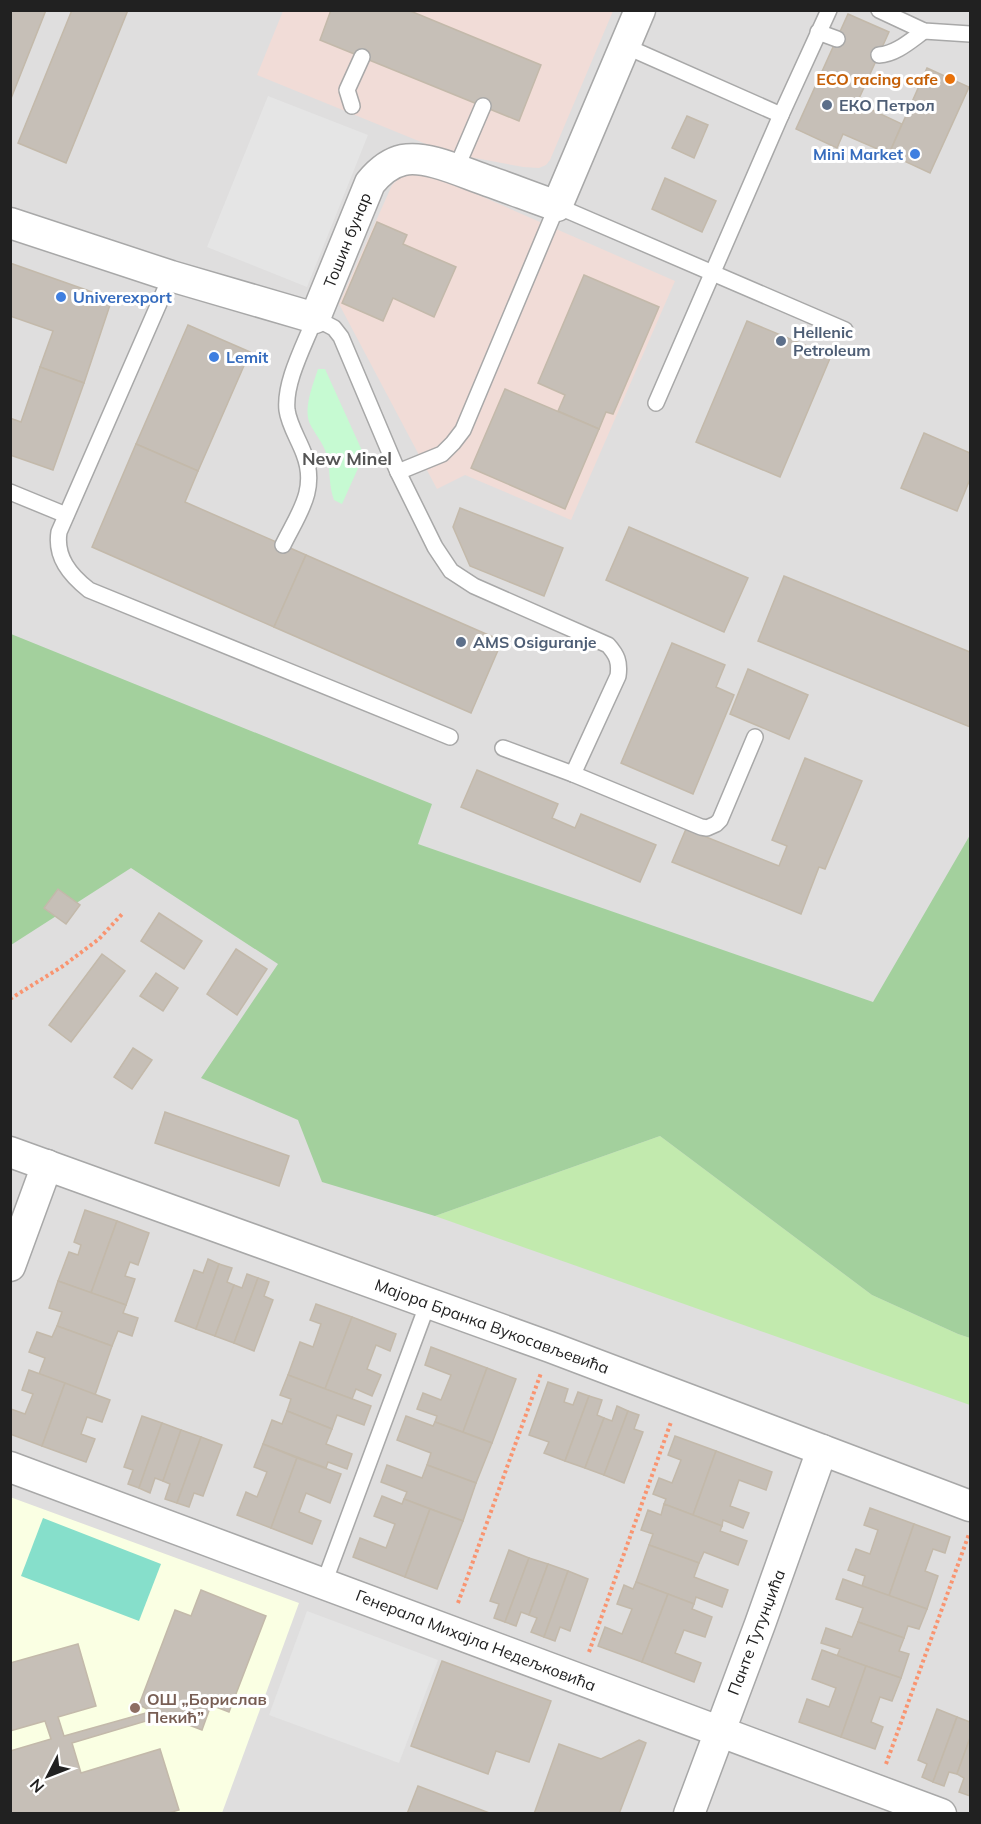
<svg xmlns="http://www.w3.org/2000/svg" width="981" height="1824" viewBox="0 0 981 1824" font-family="Mulish,sans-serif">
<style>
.residential{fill:#dfdede}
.commercial{fill:#f1dcd7}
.education{fill:#faffe3}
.grass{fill:#c2eaae}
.forest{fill:#a3d09d}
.park{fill:#c6fad2}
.pitch{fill:#86dfcb}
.parking{fill:#e5e5e5}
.building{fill:#c6bfb7;stroke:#c3b9aa;stroke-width:1.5}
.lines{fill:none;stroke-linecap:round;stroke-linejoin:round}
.service-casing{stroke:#a8a8a8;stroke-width:18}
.minor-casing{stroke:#a8a8a8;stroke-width:33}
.path{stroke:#f99470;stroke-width:4;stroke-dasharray:3 3;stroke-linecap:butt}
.service{stroke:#fff;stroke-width:15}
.minor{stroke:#fff;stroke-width:30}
.food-dot{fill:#e8710a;stroke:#fff;stroke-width:2}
.service-dot{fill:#5c6f8a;stroke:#fff;stroke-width:2}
.shop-dot{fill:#3f7fe0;stroke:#fff;stroke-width:2}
.education-dot{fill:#8d6e63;stroke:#fff;stroke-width:2}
.labels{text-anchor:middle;stroke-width:6;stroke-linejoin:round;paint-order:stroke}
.food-label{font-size:16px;font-weight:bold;fill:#c56008;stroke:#fff;text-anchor:end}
.service-label{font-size:16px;font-weight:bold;fill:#4e5e75;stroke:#fff;text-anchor:start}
.shop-label{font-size:16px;font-weight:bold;fill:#366cbe;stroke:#fff;text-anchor:start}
.street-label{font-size:16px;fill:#212121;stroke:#fff}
.education-label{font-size:16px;font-weight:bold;fill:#785e54;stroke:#fff;text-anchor:start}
.neighbourhood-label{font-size:18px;font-weight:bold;fill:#545454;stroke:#fff}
</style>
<rect width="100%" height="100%" fill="#f1efe8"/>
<rect class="residential" x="11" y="11" width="959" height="1802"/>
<g class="commercial">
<path d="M283,11h330l-63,149 -4,5 -7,3 -16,-1 -75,-14 -191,-78z"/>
<path d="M426,172l249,109 -104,239 -106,-45 -28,14 -98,-185 53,-119 8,-8 7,-4z"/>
</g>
<path class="education" d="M10,1497l289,106 -77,210h-211z"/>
<path class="grass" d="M660,1136l212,159 86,39 12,4v67l-535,-189z"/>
<path class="forest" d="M11,634l421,170 -14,40 455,158 97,-167v503l-12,-4 -86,-39 -212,-159 -225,80 -113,-34 -24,-62 -97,-42 77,-114 -147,-96 -120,77z"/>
<path class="park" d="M318,369h7l39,86 -22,49 -8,-4c-6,-16 -3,-31 -8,-47 -3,-10 -11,-19 -16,-29 -7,-16 3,-39 8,-55z"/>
<path class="pitch" d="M43,1518l118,46 -22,57 -118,-45z"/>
<g class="parking">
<path d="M268,96l100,39 -61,152 -100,-40z"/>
<path d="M307,1611l131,49 -39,103 -130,-48z"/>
</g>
<g class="building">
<path d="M10,10h36l-36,91z"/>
<path d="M72,10h56l-62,153 -48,-20z"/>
<path d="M331,10h77l133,55 -22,56 -199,-81z"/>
<path d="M848,14l41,18 -32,71 45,21 -13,30 -46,-20 -6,14 -41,-19z"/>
<path d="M927,68l42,19 -39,86 -41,-19z"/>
<path d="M687,116l21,9 -14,33 -22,-10z"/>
<path d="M665,178l51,23 -14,31 -50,-23z"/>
<path d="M377,222l30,13 -4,9 53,23 -22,50 -41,-19 -10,23 -41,-18z"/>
<path d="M10,263l102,36 -28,84 -44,-16 13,-36 -43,-15z"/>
<path d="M584,275l75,32 -46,107 -7,-2 -7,17 -41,-18 7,-16 -27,-12z"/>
<path d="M747,321l84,35 -51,121 -84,-35z"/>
<path d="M188,325l62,27 -52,119 -62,-27z"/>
<path d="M40,367l44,16 -31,87 -43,-15v-37l11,4z"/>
<path d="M505,389l94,40 -34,80 -94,-41z"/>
<path d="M924,433l46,20v26l-13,32 -56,-23z"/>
<path d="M136,444l62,27 -13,31 121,53 -32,72 -182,-80z"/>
<path d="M460,508l103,40 -19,48 -74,-30 -17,-39z"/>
<path d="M629,527l119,51 -24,54 -118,-52z"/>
<path d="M306,555l196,86 -31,72 -197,-86z"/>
<path d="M784,576l186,76v75l-212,-86z"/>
<path d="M672,643l53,22 -9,22 18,8 -41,99 -72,-31z"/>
<path d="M748,669l60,26 -19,44 -59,-25z"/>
<path d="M805,758l57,23 -37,88 -6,-2 -18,47 -129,-52 14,-33 93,37 8,-20 -15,-6z"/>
<path d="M477,770l81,34 -6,14 23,10 6,-14 75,31 -16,37 -179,-75z"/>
<path d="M58,889l22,16 -14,19 -22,-16z"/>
<path d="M159,913l43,28 -18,28 -43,-28z"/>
<path d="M236,949l31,20 -30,46 -30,-21z"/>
<path d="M102,954l23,17 -54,71 -22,-17z"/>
<path d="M156,973l22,15 -15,23 -23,-15z"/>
<path d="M133,1048l19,12 -20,29 -18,-12z"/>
<path d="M165,1112l124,44 -10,30 -124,-43z"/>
<path d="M85,1210l32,11 -26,72 -33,-12 11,-29 9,3 3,-10 -7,-3z"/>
<path d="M117,1221l32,12 -11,32 -8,-3 -5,14 10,3 -9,26 -35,-12z"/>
<path d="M208,1259l11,5 -23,65 -21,-8 19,-51 9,3z"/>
<path d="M219,1264l13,4 -5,14 7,3 -19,51 -19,-7z"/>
<path d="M247,1274l11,4 -24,65 -19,-7 19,-51 8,3z"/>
<path d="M258,1278l11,4 -5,14 9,4 -19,51 -20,-8z"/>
<path d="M58,1281l68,24 -3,8 15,5 -6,18 -14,-5 -6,15 -55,-20 5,-14 -13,-4z"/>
<path d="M316,1304l36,13 -27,72 -37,-14 12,-33 13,5 8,-23 -11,-4z"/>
<path d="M352,1317l44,17 -6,17 -14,-6 -9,24 14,6 -9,21 -16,-7 -4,10 -27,-10z"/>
<path d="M57,1326l55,20 -17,49 -56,-21 6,-16 -16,-6 8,-20 15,5z"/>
<path d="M431,1347l56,21 -24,64 -28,-10 2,-6 -20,-7 6,-16 18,7 10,-25 -26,-10z"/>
<path d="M487,1368l29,11 -24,64 -29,-11z"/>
<path d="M29,1370l36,13 -23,63 -32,-12 1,-25 14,5 8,-20 -11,-4z"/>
<path d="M288,1375l83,31 -7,19 -27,-10 -5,14 -45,-18 4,-12 -11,-4z"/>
<path d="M548,1382l20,7 -4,13 9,3 5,-13 11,4 -24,65 -21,-8 5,-11 -20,-7z"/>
<path d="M65,1383l45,17 -8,22 -15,-5 -6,17 14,5 -9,23 -44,-16z"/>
<path d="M589,1396l13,4 -5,15 7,3 -19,50 -20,-7z"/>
<path d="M617,1406l11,5 -24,64 -19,-7 19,-50 8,3z"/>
<path d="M287,1411l45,18 -6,15 26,10 -5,15 -19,-7 -2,6 -63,-24 9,-24 10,4z"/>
<path d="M628,1411l11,4 -5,14 9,3 -19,51 -20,-8z"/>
<path d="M142,1416l20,7 -23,65 -11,-4 5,-14 -9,-3z"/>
<path d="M406,1416l27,10 2,-4 57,21 -16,40 -49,-18 4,-12 -34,-13z"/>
<path d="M162,1423l19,7 -18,51 -8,-3 -5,15 -11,-5z"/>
<path d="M181,1430l20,7 -24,66 -12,-4 5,-15 -7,-3z"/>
<path d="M675,1436l41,15 -23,64 -29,-11 2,-5 -13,-5 6,-16 13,5 9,-23 -13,-5z"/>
<path d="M201,1437l21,8 -19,51 -9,-3 -5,14 -12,-4z"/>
<path d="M263,1444l34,14 -26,70 -34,-13 9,-23 11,5 10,-25 -13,-5z"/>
<path d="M716,1451l56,21 -6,18 -27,-10 -9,26 19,7 -6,15 -20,-8 -1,6 -29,-11z"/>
<path d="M297,1458l44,16 -11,29 -24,-10 -7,19 22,9 -9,23 -41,-16z"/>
<path d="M387,1465l35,13 5,-13 49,18 -13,38 -59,-22 3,-7 -26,-10z"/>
<path d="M382,1496l20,8 2,-5 26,10 -25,68 -52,-20 7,-19 26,10 9,-24 -21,-8z"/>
<path d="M664,1504l58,22 -2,5 27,10 -9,24 -34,-13 -5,11 -50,-18 4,-11 -12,-4 7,-20 13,5z"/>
<path d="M870,1508l44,16 -25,72 -27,-10 3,-10 -17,-6 8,-21 14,5 8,-24 -14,-5z"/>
<path d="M430,1509l33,12 -26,68 -32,-12z"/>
<path d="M914,1524l36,13 -5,16 -12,-4 -8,22 13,5 -11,33 -38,-13z"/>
<path d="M649,1545l50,18 -5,14 34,13 -6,17 -26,-10 -2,7 -58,-22z"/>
<path d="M509,1550l20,8 -24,64 -11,-4 5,-14 -9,-3z"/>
<path d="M529,1558l19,6 -19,51 -8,-3 -5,14 -11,-4z"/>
<path d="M548,1564l20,7 -24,66 -13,-5 6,-14 -8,-3z"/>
<path d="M568,1571l20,8 -18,52 -10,-4 -5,14 -11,-4z"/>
<path d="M843,1579l84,30 -8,20 -11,-3 -4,12 -46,-16 5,-14 -27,-9z"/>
<path d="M636,1582l32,12 -26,68 -44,-16 7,-19 17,7 10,-25 -15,-5 7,-19 9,4z"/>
<path d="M201,1590l65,26 -37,96 -18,-7 -9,25 -47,-18 -2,7 -81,24 9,30 79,-24 19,61 -14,4h-155v-63l41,-12 -6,-18 -35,10v-68l68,-19 18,62 -38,11 6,19 82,-23 1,-4 -8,-4 36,-95 16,6z"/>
<path d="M668,1594l26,10 -2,5 20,8 -7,20 -21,-7 -9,23 26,10 -7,19 -52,-20z"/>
<path d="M858,1622l46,16 -5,13 10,3 -8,24 -64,-22 3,-7 -19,-6 5,-15 26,9z"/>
<path d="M822,1650l44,16 -25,71 -42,-15 8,-23 22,8 7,-19 -24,-9z"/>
<path d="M442,1661l109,40 -22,61 -33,-11 -8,23 -77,-28z"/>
<path d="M866,1666l35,12 -9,23 -12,-4 -9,25 12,5 -8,22 -34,-12z"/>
<path d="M937,1709l20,8 -24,65 -11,-5 5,-13 -9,-4z"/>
<path d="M957,1717l13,5v16l-13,36 -8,-2 -5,14 -11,-4z"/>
<path d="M970,1738v58l-11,-4 5,-14 -7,-4z"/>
<path d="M639,1740l7,3 -27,71h-85l25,-70 42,15z"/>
<path d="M418,1786l74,28h-85z"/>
</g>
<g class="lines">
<g class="service-casing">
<g id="service">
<path d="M879,10l45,21 46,3"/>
<path d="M818,32l19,7"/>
<path d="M625,46l156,69"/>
<path d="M879,55c17,-1 31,-14 45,-24"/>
<path d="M352,106l-5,-16 15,-33"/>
<path d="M456,169l27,-63"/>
<path d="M171,276l-112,256c-4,25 11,43 30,58l361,147"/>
<path d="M656,403l125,-288 48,-105"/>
<path d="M398,472l44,-18 11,-11 10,-13 94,-224 288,124"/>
<path d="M10,492l56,23"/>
<path d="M283,545c15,-31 35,-55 21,-91 -5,-14 -15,-29 -17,-44 -3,-28 18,-66 28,-92l19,10 7,9 57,135 37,75 16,24 23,15 134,59c9,10 12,17 10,31l-45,98"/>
<path d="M503,748l70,26 128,53 6,1 9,-4 4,-4 35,-83"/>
<path d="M324,1583l104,-280"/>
</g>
</g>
<g class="minor-casing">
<g id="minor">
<path d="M10,223l161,53 144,42 55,-135c9,-11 19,-20 33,-23 25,-5 61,13 85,21 23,8 46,17 69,25l83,-196"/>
<path d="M10,1152l540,195 420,159"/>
<path d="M10,1266l37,-101"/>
<path d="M10,1467l931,347"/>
<path d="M689,1814l71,-190 62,-174"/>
</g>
</g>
<g class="path">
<path d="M10,999l53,-33 36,-27 24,-26"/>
<path d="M458,1603l83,-230"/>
<path d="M589,1652l82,-230"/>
<path d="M886,1764l83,-230"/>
</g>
<use href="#service" class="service"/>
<use href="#minor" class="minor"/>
</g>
<circle class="food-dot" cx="950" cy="79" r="6"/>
<g class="service-dot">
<circle cx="827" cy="105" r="6"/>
<circle cx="781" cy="341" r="6"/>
<circle cx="461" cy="642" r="6"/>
</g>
<g class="shop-dot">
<circle cx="915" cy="154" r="6"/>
<circle cx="61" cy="297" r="6"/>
<circle cx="214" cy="357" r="6"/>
</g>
<circle class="education-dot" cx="135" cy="1708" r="6"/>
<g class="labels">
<g class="food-label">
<text x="938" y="85">ECO racing cafe</text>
</g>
<g class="service-label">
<text x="839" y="111">ЕКО Петрол</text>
<text x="793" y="338">Hellenic<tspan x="793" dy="18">Petroleum</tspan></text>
<text x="473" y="648">AMS Osiguranje</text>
</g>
<g class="shop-label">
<text x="903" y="160" text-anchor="end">Mini Market</text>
<text x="73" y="303">Univerexport</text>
<text x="226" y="363">Lemit</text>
</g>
<g class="street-label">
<text transform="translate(347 240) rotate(-68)" y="6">Тошин бунар</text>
<text transform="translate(492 1326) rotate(20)" y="6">Мајора Бранка Вукосављевића</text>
<text transform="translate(756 1632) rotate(-69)" y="6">Панте Тутунџића</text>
<text transform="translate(476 1640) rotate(21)" y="6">Генерала Михајла Недељковића</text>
</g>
<g class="education-label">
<text x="147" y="1705">ОШ „Борислав<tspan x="147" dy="18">Пекић”</tspan></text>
</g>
<g class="neighbourhood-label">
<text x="347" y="465">New Minel</text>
</g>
</g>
<rect width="981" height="1824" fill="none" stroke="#212121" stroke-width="24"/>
<g transform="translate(48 1776) rotate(228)" stroke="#ffffff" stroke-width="4.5" paint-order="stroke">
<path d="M0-4.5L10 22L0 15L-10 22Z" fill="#212121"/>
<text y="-9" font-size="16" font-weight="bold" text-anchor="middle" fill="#212121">N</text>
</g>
</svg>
